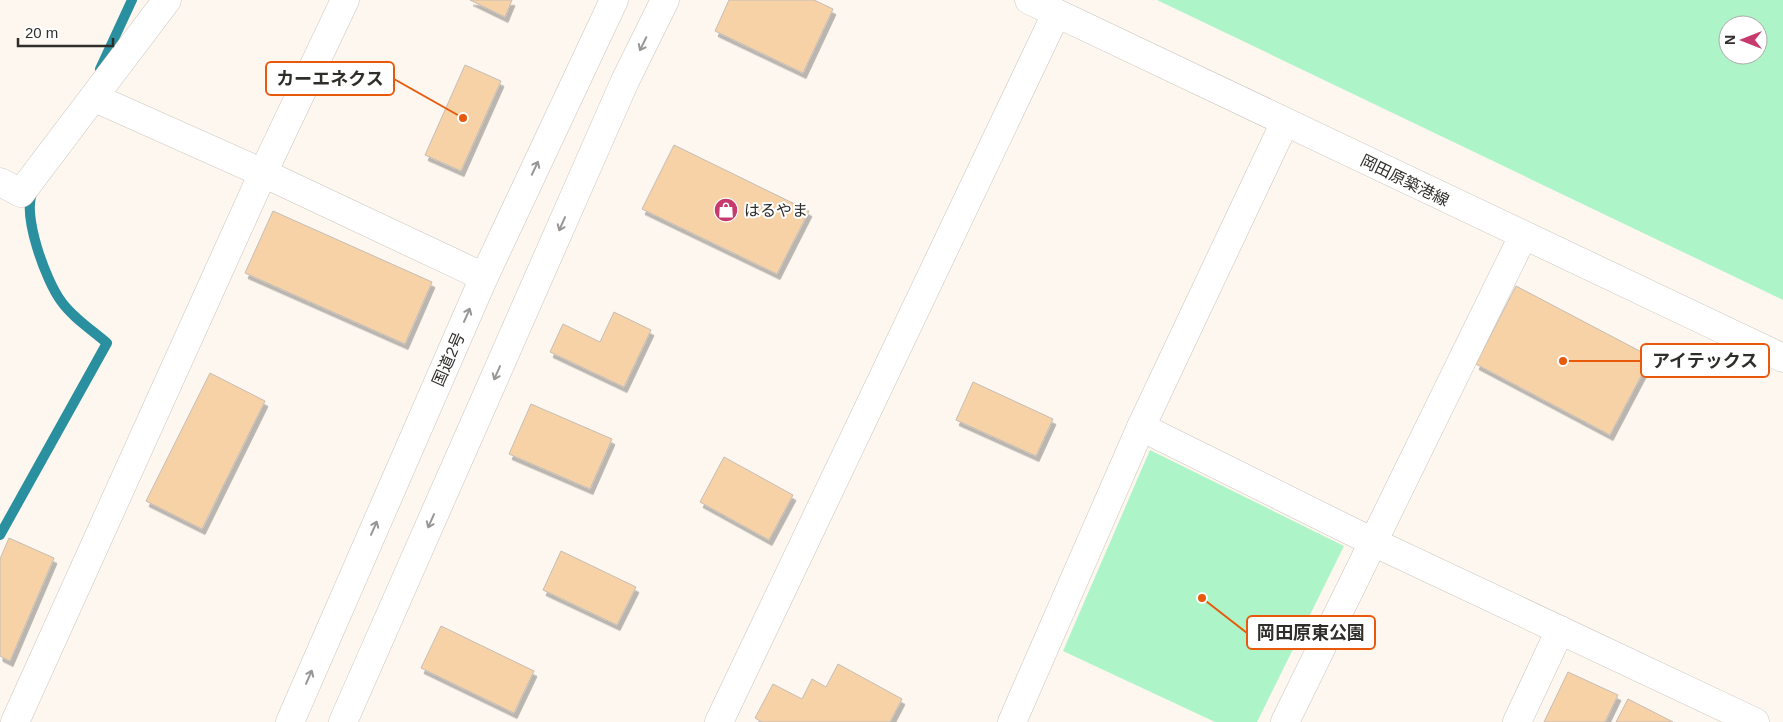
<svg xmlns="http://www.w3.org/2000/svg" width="1783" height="722" viewBox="0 0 1783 722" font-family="Helvetica,'Noto Sans JP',sans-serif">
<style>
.green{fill:#adf5c8;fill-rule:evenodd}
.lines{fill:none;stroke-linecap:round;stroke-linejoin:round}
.stream{stroke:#2a8f9e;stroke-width:10}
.building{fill:#f8d2a7;stroke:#c4bdb6;filter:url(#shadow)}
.minor-casing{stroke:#cbc4bd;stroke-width:29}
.tertiary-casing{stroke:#cbc4bd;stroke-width:29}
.trunk-casing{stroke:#cbc4bd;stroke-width:29}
.minor{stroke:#fff;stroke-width:28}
.tertiary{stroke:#fff;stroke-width:28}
.trunk{stroke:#fff;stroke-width:28}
.oneway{stroke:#989695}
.labels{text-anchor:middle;stroke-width:4;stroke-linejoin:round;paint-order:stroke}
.street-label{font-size:16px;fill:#302e2b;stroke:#fff}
.poi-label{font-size:16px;fill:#302e2b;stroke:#fff;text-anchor:start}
.leader{fill:none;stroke:#e8590c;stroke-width:2}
.callout-dot{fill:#e8590c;stroke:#fff;stroke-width:2}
.callout{fill:#fff;stroke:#e8590c;stroke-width:2}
.callout-label{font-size:18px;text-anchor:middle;font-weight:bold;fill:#302e2b}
</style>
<defs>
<filter id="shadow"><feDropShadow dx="3" dy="5.5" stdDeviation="0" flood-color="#0004"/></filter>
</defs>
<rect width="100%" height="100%" fill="#fdf7ef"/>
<g class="green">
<path d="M1157,0h626v300zM1728,25h30v30h-30z"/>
<path d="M1150,450l194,96 -87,176h-42l-152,-71z"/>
</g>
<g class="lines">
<g class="stream">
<path d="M100,69l32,-69"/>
<path d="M0,535l107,-192c-15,-13 -35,-26 -46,-42 -15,-20 -40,-88 -28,-109"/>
</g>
</g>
<g class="building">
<path d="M470,0h42l-7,17z"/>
<path d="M729,0h85l19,9 -30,64 -88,-42z"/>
<path d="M465,65l36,16 -40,90 -36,-16z"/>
<path d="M674,145l135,66 -32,63 -135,-65z"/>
<path d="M273,211l159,71 -27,62 -160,-71z"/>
<path d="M1516,286l135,71 -41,78 -134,-71z"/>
<path d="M614,312l37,18 -27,57 -74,-35 13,-28 37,18z"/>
<path d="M210,373l55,28 -63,128 -56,-28z"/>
<path d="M973,382l80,37 -17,37 -80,-36z"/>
<path d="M531,404l81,35 -22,50 -81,-35z"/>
<path d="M724,457l69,38 -24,45 -69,-38z"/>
<path d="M9,538l45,20 -44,103 -10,-5v-97z"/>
<path d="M561,551l75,36 -19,38 -74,-35z"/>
<path d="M441,626l93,45 -20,42 -93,-45z"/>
<path d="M838,664l64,35 -12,23h-128l-7,-4 18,-34 29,15 10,-20 14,8z"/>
<path d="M1568,672l50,23 -13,27h-61z"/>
<path d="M1628,699l45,23h-57z"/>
</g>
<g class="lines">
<g class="minor-casing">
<g id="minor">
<path d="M95,98l168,75 221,104"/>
<path d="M0,182l21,11 146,-193"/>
<path d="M1141,427l232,115 382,180"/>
<path d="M15,722l248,-549 82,-173"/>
<path d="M719,722l337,-708"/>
<path d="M1012,722l129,-295 144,-305"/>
<path d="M1285,722l238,-486"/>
<path d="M1517,722l43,-92"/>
</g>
</g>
<g class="tertiary-casing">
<path id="tertiary" d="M1029,0l754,358"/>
</g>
<g class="trunk-casing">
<g id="trunk">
<path d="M290,722l194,-445 130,-277"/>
<path d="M343,722l282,-641 40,-81"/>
</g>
</g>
<use href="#minor" class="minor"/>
<use href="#tertiary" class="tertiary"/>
<use href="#trunk" class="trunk"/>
</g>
<defs><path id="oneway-shaft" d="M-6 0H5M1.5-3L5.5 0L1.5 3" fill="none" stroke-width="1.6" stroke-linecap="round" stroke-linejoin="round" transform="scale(1.25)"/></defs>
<g class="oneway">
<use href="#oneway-shaft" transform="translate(643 44) rotate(116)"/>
<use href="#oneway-shaft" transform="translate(535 168) rotate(-65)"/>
<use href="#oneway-shaft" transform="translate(562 224) rotate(114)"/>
<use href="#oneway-shaft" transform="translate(467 315) rotate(-66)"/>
<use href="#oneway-shaft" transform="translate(497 373) rotate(114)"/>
<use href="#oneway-shaft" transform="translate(431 521) rotate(114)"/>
<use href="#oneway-shaft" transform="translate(374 528) rotate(-66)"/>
<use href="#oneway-shaft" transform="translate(309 677) rotate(-66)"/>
</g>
<defs>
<g id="shop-disc" transform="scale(1.25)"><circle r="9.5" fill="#c63a6d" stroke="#fff"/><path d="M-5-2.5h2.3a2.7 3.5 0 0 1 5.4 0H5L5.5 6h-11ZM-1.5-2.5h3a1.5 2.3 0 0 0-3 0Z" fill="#fff"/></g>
</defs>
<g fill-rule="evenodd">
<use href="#shop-disc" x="726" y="210"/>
</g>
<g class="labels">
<g class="street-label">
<text transform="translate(1405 180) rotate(26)" y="6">岡田原築港線</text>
<text transform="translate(448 359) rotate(-66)" y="6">国道2号</text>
</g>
<g class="poi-label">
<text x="744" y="216">はるやま</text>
</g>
</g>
<path class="leader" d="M463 118L394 79M1563 361L1641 361M1202 598L1247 633"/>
<g class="callout-dot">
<circle cx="463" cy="118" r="5"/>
<circle cx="1563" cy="361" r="5"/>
<circle cx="1202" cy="598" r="5"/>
</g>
<g class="callout">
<rect x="266" y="62" width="128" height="33" rx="5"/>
<rect x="1641" y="344" width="128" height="33" rx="5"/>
<rect x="1247" y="616" width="128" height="33" rx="5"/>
</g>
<g class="callout-label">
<text x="330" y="85">カーエネクス</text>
<text x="1705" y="367">アイテックス</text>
<text x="1311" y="639">岡田原東公園</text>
</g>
<g transform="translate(1743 40) rotate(270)"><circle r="24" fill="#ffffff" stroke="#acabaa"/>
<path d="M0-4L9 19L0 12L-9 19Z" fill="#c63a6d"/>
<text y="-8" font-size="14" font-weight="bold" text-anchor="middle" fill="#302e2b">N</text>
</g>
<path d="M18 38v8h95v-8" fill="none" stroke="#302e2b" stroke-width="2.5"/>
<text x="25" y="38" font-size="15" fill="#302e2b" stroke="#ffffff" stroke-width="4" paint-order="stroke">20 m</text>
</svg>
